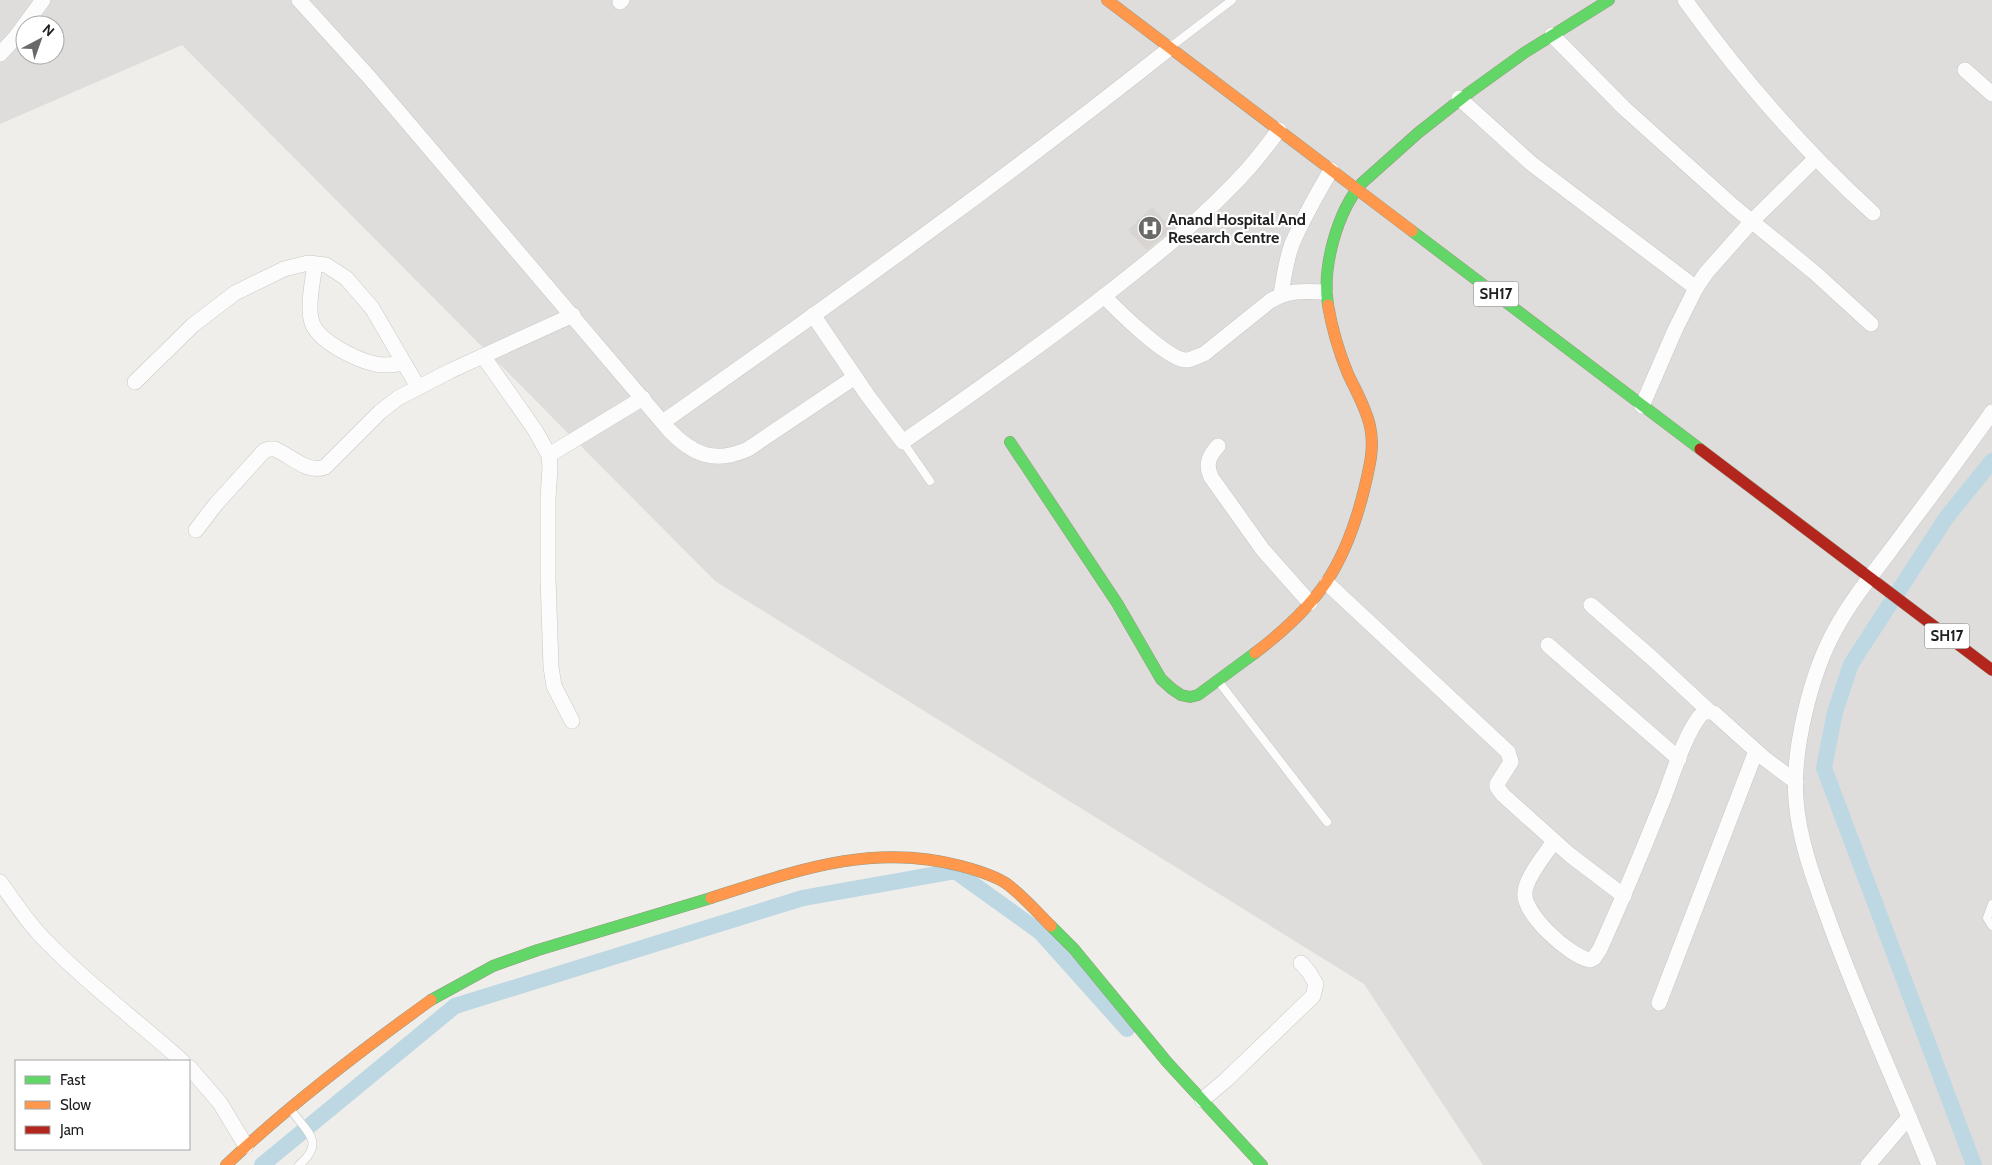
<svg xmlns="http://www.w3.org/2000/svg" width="1992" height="1165" viewBox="0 0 1992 1165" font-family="Cabin,sans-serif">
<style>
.residential{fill:#dfdddb;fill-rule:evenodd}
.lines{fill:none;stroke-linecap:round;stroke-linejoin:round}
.canal{stroke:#bdd8e3;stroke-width:16}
.building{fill:#d7d4d1}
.lane-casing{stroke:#c8c8c6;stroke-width:9}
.street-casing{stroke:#c8c8c6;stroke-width:16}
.fast-casing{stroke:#979a80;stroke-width:12}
.slow-casing{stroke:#979a80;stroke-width:12}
.jam-casing{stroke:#979a80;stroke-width:12}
.lane{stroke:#fdfcfc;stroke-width:8}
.street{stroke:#fdfcfc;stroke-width:15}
.fast{stroke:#63d668;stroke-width:11}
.slow{stroke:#ff974d;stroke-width:11}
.jam{stroke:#b3261e;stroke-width:11}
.labels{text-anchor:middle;stroke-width:4.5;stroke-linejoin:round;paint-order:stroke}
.shield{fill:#fff;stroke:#646464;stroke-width:1}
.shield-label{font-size:15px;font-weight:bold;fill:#212121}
.poi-label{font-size:16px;font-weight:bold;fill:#212121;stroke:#fff;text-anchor:start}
</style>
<rect width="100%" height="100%" fill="#f0eeea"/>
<path class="residential" d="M0,0h1992v1165h-509l-119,-181 -649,-403 -533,-536 -182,79zM25,25h30v30h-30z"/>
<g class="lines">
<g class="canal">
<path d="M262,1165l193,-159 348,-108 152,-27 85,61 87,97"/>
<path d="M1974,1165l-150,-397 11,-56 16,-48 95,-146 46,-57"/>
</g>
</g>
<path class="building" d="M1152,207l20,22 -25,21 -19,-20z"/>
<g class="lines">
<g class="lane-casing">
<g id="lane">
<path d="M1173,45l59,-45"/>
<path d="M903,442l27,39"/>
<path d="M1219,682l108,140"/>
<path d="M1992,904l-5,14 5,8"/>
<path d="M291,1110c16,22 35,33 8,55"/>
</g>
</g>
<g class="street-casing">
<g id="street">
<path d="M299,0l70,77 300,353c24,25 46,34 79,19l107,-72"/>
<path d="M1685,0c57,79 116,148 188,213"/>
<path d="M620,2l2,-2"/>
<path d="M1552,35l72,73 109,98 82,67 56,51"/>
<path d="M0,54l15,-16 28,-38"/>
<path d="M1965,70l27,24"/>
<path d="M1459,98l73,66 164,124"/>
<path d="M315,264c-2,16 -9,46 -2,61 9,19 52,40 72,40 7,0 13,-1 19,-2"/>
<path d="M1281,294c3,-17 5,-34 11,-50 11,-26 25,-50 39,-74"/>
<path d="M1104,296c13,14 64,64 82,64 6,0 12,-4 18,-6l66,-53c18,-11 34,-10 55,-9"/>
<path d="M813,315l55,81 35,46c67,-47 135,-94 200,-145 51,-40 102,-80 145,-128 11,-12 21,-26 31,-39"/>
<path d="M483,356l52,74 14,25 1,13 -2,31v79l3,89 3,19 18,35"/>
<path d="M135,382l58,-57 42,-32 49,-24 24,-6 18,2 20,13 26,30 46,79"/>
<path d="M1642,406l33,-76 21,-42 10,-15 46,-52 64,-63"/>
<path d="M663,422c172,-121 342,-243 507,-374"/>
<path d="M1218,446c-9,10 -13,18 -7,31l52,73 47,53"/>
<path d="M549,455l94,-57"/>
<path d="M196,530l20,-26 48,-53 5,-2h6c16,7 33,25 50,18l55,-55 18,-14 52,-27 123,-56"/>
<path d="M1327,583l181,169 3,10 -14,22v3l6,8 67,60 54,41"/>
<path d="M1591,605l62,54 56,52"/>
<path d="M1548,645l131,114"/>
<path d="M1554,841c-8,13 -28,36 -29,51 -3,21 45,65 65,68l4,-2 6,-9c22,-49 43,-99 63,-149 9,-23 22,-66 37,-84 4,-5 8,-5 14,-3l50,45 32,24"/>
<path d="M0,882c16,22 30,44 50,63 41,42 89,77 132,116"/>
<path d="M1659,1003l97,-252"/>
<path d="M189,1067l31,36 26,43"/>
<path d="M1202,1100l24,-20 87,-84 3,-12 -7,-12 -8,-9"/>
<path d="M1868,1165l41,-48"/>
<path d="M1929,1165c-33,-81 -70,-161 -100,-244 -14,-39 -30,-80 -33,-121 -4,-50 15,-127 39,-170 15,-28 36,-54 55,-79 34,-46 69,-92 102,-139"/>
</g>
</g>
<g class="fast-casing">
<g id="fast">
<path d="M1412,231l288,218"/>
<path d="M1328,305c-6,-38 9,-93 34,-122l56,-50 52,-41 54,-39 85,-53"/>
<path d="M1010,442l107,161 44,76 11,10 9,6 9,2 8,-2 57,-42"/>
<path d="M1051,926l23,23 93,113 95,103"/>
<path d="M431,1000l62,-34 45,-16 173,-52"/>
</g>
</g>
<g class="slow-casing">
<g id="slow">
<path d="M1107,0l305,231"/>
<path d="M1255,653c63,-48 90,-86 109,-163 5,-21 11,-42 6,-64 -4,-18 -14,-35 -22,-52 -9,-22 -16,-45 -20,-69"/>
<path d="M711,898c84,-27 161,-56 250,-32 15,4 33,9 46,18 16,12 30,28 44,42"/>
<path d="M226,1165c63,-60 134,-114 205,-165"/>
</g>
</g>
<g class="jam-casing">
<path id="jam" d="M1700,449l292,221"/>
</g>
<use href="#lane" class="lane"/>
<use href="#street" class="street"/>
<use href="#fast" class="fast"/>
<use href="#slow" class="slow"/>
<use href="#jam" class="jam"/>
</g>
<defs>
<g id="hospital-disc" transform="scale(1.25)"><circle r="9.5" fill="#696967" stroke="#fff"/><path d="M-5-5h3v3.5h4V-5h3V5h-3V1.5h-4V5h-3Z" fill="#fff"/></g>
</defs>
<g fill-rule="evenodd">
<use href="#hospital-disc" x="1150" y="228"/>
</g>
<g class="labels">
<g class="shield">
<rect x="1473.5" y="281.5" width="45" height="25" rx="4"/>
<rect x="1924.5" y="623.5" width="45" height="25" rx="4"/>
</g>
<g class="shield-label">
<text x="1496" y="299">SH17</text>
<text x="1947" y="641">SH17</text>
</g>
<g class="poi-label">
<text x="1168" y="225">Anand Hospital And<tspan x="1168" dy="18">Research Centre</tspan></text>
</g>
</g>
<rect x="15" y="1060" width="175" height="90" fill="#ffffff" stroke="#a6a6a6"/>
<rect x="25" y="1076" width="25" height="8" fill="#63d668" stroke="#a6a6a6"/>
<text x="60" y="1085" font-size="15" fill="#212121">Fast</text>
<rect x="25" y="1101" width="25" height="8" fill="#ff974d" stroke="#a6a6a6"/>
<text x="60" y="1110" font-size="15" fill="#212121">Slow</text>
<rect x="25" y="1126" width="25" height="8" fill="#b3261e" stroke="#a6a6a6"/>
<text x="60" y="1135" font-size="15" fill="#212121">Jam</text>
<g transform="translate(40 40) rotate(41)"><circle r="24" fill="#ffffff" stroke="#a6a6a6"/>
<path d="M0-4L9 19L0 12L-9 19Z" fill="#696967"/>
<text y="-8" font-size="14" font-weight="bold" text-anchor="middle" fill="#212121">N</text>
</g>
</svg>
